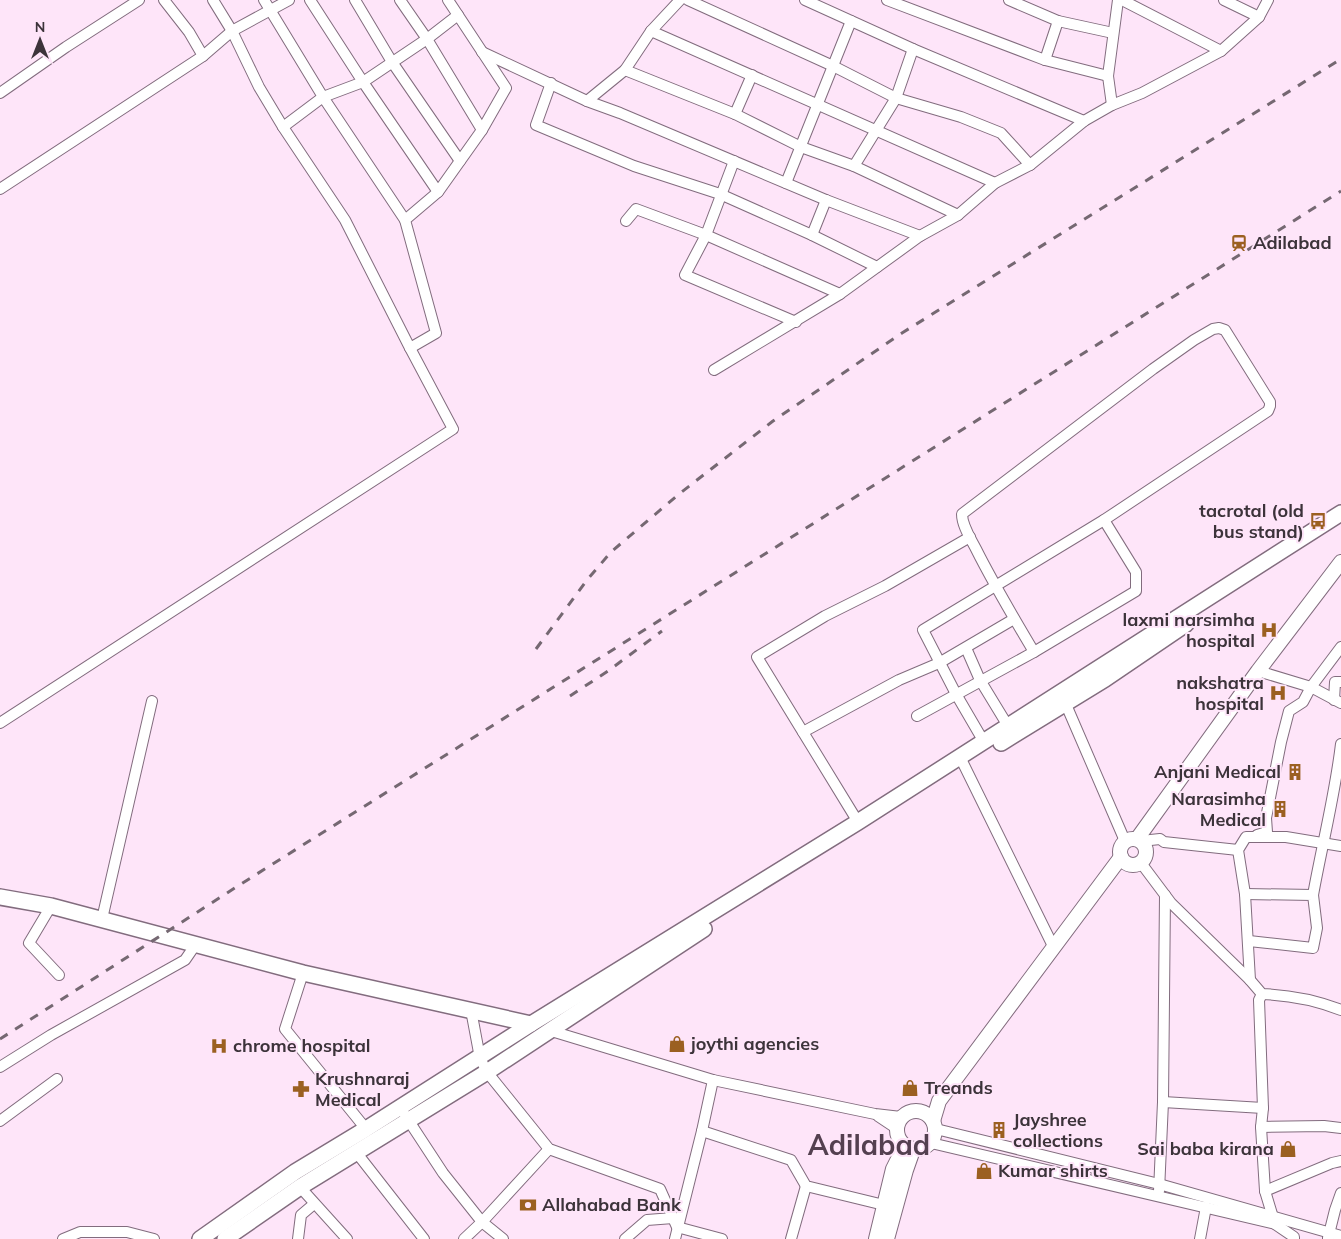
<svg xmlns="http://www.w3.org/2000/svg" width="1341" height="1239" viewBox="0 0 1341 1239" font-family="Mulish,sans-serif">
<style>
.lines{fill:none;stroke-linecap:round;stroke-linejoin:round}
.street-casing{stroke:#826c7e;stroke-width:12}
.secondary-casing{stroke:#826c7e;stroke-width:16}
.primary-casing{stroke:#826c7e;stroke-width:18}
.street{stroke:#fff;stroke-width:10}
.secondary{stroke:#fff;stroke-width:14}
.primary{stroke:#fff;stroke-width:15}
.rail{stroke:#756872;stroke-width:3;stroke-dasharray:9 9;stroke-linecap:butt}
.labels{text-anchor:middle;stroke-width:4;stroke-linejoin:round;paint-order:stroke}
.poi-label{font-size:18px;font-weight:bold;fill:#3c333a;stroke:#fee5f9;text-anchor:start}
.town-label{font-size:28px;font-weight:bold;fill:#544050;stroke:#fee5f9}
</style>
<rect width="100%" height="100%" fill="#fee5f9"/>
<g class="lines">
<g class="street-casing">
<g id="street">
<path d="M164,0l25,32 14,24"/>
<path d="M213,0l19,31 27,56 24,40 62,93 65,128 26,-15 -31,-113 33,-28 44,-62 24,-42 -58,-88"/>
<path d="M264,0l59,97 82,123"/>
<path d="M310,0l53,82 75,110"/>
<path d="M355,0l37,62 68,99"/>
<path d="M400,0l27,39 55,91"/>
<path d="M688,0l145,66 63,32 65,19 40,16 29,32"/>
<path d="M805,0l108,49 171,72"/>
<path d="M887,0l158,60 63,16"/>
<path d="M1009,0l49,21 55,12"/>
<path d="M1122,0l99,51"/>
<path d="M1224,0l35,17"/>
<path d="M651,31l344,152"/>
<path d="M482,52l105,49 33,12 206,87 94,36"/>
<path d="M1045,60l13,-39"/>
<path d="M625,70l110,44 66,33 53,19 104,49"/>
<path d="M551,83l-15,42 98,41 86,28 92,41 65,32"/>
<path d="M0,93l66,-46 73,-47"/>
<path d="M587,101l38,-31 26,-39 29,-31"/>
<path d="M1112,105l-4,-29 10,-76"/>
<path d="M735,114l17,-39"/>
<path d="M283,127l40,-30 40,-15 64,-43 31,-24"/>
<path d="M734,161l-28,74 -21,40 111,47"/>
<path d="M854,166l42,-68 17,-49"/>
<path d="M786,183l65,-162"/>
<path d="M0,189l203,-133 29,-25 57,-31"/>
<path d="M626,221l10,-12 70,26 134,59"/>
<path d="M812,235l14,-35"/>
<path d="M714,370l126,-76 80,-58 38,-21 37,-32 35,-18 54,-44 28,-16 30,-12 79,-42 38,-34 9,-17"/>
<path d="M966,648l14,32 28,46"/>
<path d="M1258,671l53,16 30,16"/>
<path d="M1064,700l61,141"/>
<path d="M1334,700l1,-18h6"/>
<path d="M917,716l117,-64 102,-61v-19l-32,-52"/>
<path d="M0,723l453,-294 -43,-81"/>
<path d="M803,732l96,-52 40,-17 75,-44"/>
<path d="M984,742l-28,-48 -33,-64 181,-110 164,-109 2,-5v-4l-45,-72 -6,-2 -6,1 -19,11 -41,29 -191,145c0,12 9,25 14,35 18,36 38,69 58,103"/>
<path d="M960,757l93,189"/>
<path d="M858,822l-101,-165 68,-41 60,-30 85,-49"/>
<path d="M1257,835l10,-3 -1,-14 15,-76 8,-31 14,-9 8,-15 30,-40"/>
<path d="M1141,841l19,-2 4,3 74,8"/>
<path d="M1141,863l30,40 79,77 12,14c26,1 54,6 79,16"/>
<path d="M1245,894l68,1 4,33 -4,20 -64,-7"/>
<path d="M1313,895c9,-50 22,-100 28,-151"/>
<path d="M51,906l-22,37 30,32"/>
<path d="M102,919l50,-218"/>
<path d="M303,973l-18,56 81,100"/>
<path d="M1250,980l-5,-86 -7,-44 8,-13h40l55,9"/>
<path d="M1262,994l-3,6 4,108 -2,19 4,64 10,33 19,13v2"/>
<path d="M471,1010l9,48 7,14 62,77 111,40 17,38 45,12"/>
<path d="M548,1030l165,50 162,34 26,3"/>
<path d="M0,1067l51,-32 134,-75 11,-16"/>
<path d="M1163,1102l100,6"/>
<path d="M405,1115l38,58 39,49 21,17"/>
<path d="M878,1116l18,12"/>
<path d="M0,1121l57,-42"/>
<path d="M1261,1127l63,-1 17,2"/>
<path d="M936,1129l223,55 182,52"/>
<path d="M702,1131l89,29 15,26 78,19"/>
<path d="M931,1143l349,82"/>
<path d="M356,1152l68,87"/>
<path d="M300,1187l47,52"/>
<path d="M1159,1191l4,-89 2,-207"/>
<path d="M1265,1191l67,-28 9,-2"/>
<path d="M1328,1238l7,-28 6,-17"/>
<path d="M63,1239l17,-7h47l27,7"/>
<path d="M298,1239l3,-24 13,-11"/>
<path d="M464,1239l18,-17 67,-73"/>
<path d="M625,1239l22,-19 26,-2"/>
<path d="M675,1239l27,-108 11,-51"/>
<path d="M791,1239l15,-53"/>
<path d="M1200,1239l6,-32"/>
</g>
</g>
<g class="secondary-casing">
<g id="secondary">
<circle cx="1133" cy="852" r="13"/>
<path d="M1137,839l121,-168 83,-109"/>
<circle cx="916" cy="1130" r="19"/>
<path d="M933,1121l6,-20 182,-244"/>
<path d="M876,1239l17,-70 11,-22"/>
<path d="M887,1239l19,-69 7,-20"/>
</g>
</g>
<g class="primary-casing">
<g id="primary">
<path d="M1001,743l104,-64 81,-55"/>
<path d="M0,897l51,9 252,67 228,51"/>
<path d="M200,1239l95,-67 71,-43 165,-105 327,-202 483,-309"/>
<path d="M225,1239l75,-52 187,-115 217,-143"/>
</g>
</g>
<use href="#street" class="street"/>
<use href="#secondary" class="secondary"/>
<use href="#primary" class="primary"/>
<g class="rail">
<path d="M536,649l51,-69 24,-28 68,-58 94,-73 129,-88 439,-274"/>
<path d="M570,696l38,-25 54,-40"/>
<path d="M0,1039l241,-155 1100,-693"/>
</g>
</g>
<defs>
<g id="station-bare" transform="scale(1.35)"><path d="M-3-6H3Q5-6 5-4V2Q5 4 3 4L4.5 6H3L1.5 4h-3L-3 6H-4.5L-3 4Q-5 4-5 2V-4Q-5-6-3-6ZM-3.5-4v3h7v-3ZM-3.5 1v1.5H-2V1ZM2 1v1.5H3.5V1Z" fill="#9b6021" stroke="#fee5f9" stroke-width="2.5" paint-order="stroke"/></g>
<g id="bus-bare" transform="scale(1.35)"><path d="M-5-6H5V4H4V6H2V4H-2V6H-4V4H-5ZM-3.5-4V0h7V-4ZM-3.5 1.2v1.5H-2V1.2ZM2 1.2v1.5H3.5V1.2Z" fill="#9b6021" stroke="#fee5f9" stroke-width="2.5" paint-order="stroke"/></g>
<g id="hospital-bare" transform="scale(1.35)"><path d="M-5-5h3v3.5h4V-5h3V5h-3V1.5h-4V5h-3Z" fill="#9b6021" stroke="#fee5f9" stroke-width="2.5" paint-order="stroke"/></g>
<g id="building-bare" transform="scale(1.35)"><path d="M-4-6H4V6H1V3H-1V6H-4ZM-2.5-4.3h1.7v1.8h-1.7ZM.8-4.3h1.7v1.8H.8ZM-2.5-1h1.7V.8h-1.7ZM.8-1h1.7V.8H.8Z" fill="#9b6021" stroke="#fee5f9" stroke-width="2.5" paint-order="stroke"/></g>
<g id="shop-bare" transform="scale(1.35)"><path d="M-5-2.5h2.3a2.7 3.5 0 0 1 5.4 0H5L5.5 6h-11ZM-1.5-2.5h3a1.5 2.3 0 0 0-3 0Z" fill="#9b6021" stroke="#fee5f9" stroke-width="2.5" paint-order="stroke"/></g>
<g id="pharmacy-bare" transform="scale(1.35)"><path d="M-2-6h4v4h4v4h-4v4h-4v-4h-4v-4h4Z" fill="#9b6021" stroke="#fee5f9" stroke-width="2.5" paint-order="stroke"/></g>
<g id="bank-bare" transform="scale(1.35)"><path d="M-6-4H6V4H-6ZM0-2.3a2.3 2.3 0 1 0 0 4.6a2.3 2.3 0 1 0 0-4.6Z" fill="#9b6021" stroke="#fee5f9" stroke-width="2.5" paint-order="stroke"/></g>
</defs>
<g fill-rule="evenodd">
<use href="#station-bare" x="1239" y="243"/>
<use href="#bus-bare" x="1318" y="521"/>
<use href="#hospital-bare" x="1269" y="630"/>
<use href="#hospital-bare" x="1278" y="693"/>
<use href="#building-bare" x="1295" y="772"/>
<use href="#building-bare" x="1280" y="809"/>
<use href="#shop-bare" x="677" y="1044"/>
<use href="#hospital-bare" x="219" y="1046"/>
<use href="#shop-bare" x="910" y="1088"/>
<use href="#pharmacy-bare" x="301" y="1089"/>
<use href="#building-bare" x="999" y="1130"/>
<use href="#shop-bare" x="1288" y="1149"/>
<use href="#shop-bare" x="984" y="1171"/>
<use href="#bank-bare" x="528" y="1205"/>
</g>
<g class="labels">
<g class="poi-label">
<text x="1253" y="249">Adilabad</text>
<text x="1304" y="517" text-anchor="end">tacrotal (old<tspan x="1304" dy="21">bus stand)</tspan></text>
<text x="1255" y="626" text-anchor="end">laxmi narsimha<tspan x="1255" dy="21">hospital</tspan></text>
<text x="1264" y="689" text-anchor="end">nakshatra<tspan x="1264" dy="21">hospital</tspan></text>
<text x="1281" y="778" text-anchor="end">Anjani Medical</text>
<text x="1266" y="805" text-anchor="end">Narasimha<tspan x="1266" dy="21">Medical</tspan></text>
<text x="691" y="1050">joythi agencies</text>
<text x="233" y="1052">chrome hospital</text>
<text x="315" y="1085">Krushnaraj<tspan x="315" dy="21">Medical</tspan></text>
<text x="924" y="1094">Treands</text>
<text x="1013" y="1126">Jayshree<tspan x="1013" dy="21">collections</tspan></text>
<text x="1274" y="1155" text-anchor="end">Sai baba kirana</text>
<text x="998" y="1177">Kumar shirts</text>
<text x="542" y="1211">Allahabad Bank</text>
</g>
<g class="town-label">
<text x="869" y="1155">Adilabad</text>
</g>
</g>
<g transform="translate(40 40)" stroke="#fee5f9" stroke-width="4" paint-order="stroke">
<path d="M0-4L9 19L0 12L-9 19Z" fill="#3c333a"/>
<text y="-8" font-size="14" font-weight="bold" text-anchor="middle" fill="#3c333a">N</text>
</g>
</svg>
